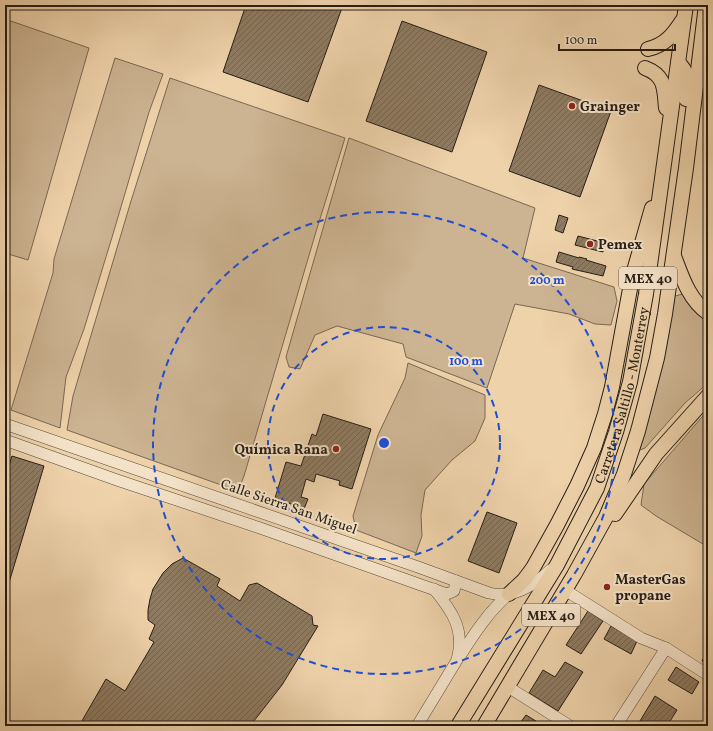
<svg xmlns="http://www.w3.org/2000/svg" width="713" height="731" viewBox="0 0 713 731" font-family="Vollkorn,serif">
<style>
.green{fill:#ccb391;stroke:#796853}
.building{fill:url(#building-hatch);stroke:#261d15}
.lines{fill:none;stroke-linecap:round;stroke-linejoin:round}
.minor-casing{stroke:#584a3a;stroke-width:12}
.major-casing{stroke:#261d15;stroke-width:16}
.minor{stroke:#f4e2c8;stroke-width:11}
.major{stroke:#eed2aa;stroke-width:14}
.ring{fill:none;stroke:#1d4ed8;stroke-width:2;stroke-dasharray:7 5}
.poi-dot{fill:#8f2418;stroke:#f4e2c8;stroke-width:1.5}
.labels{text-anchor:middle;stroke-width:4;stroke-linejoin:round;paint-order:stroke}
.shield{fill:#f4e2c8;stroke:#64584b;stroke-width:1}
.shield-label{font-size:13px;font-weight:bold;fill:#261d15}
.poi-label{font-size:14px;font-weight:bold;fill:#261d15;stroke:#f4e2c8;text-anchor:start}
.street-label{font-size:14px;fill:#261d15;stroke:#f4e2c8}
.centre{fill:#1d4ed8;stroke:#f4e2c8;stroke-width:2}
.ring-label{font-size:12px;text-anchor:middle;font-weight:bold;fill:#1d4ed8;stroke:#f4e2c8;stroke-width:4;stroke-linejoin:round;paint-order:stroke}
</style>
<defs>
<pattern id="building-hatch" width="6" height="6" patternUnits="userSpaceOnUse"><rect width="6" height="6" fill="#8e7b62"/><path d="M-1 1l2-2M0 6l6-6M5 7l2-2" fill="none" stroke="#746450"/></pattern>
</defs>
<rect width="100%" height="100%" fill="#eed2aa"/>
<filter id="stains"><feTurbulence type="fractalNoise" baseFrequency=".005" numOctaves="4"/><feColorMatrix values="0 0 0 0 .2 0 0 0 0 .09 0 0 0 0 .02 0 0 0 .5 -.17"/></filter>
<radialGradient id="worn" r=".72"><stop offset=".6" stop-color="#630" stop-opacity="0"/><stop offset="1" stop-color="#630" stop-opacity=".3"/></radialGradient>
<g class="green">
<path d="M5,19l84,29 -61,212 -23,-7z"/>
<path d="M115,58l48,16 -14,38 -36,122 -29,95 -18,48 -6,51 -49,-18 42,-137 1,-14z"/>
<path d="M170,78l175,60 -30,97 -71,241 -6,15 -171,-61 6,-34 58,-195z"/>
<path d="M349,138l186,70 -12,50 91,29 3,14 -6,24 -16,-1 -26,-10 -54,-10 -28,84 -81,-31 -3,-13 -66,-18 -22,9 -15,34 -11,-2 -3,-10z"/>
<path d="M683,294l25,23v66l-23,20 -40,45 -5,2 -1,-6 34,-145 2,-3z"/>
<path d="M408,363l77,32v23l-10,23 -23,19 -27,30 -4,25 1,21 -6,17 -60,-23 -3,-14 25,-81 27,-57z"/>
<path d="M708,410v137l-52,-31 -15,-11 3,-21z"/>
</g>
<g class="building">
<path d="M246,5h97l-35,97 -85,-30z"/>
<path d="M402,21l85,31 -35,100 -86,-31z"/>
<path d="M539,85l72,26 -31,86 -71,-26z"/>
<path d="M559,215l9,3 -5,15 -8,-3z"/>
<path d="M578,236l27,7 -2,9 -28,-7z"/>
<path d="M559,252l20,6v-1l8,2 -1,1 20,6 -3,10 -31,-7 1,-2 -17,-5z"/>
<path d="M323,414l48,15 -19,60 -13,-4 1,-4 -24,-7 -2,8 -8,-3 -5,18 7,2 -4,10 -29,-11 11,-36 15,4 11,-32 4,2z"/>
<path d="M12,456l32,10 -39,130v-118z"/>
<path d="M487,512l30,11 -18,50 -31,-12z"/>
<path d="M183,558l37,21 -3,7 23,15 9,-16 8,-2 55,33 1,9 5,1 -36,59 -32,41h-171l27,-47 19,12 29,-49 -5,-3 6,-14 -7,-5v-10l2,-11 3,-10 10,-16 9,-9z"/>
<path d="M588,611l15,10 -22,33 -15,-9z"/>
<path d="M611,626l26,15 -6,13 -27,-15z"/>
<path d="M708,650v13l-1,2 -5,-4z"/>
<path d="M565,662l18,10 -25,39 -29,-18 14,-23 12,7z"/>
<path d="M676,667l23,15 -7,12 -24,-14z"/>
<path d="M655,696l22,14 -10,16h-30z"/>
<path d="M526,715l18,11h-26z"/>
</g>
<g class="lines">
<g class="minor-casing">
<g id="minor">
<path d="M5,424l413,143 71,26c25,6 44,-7 61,-23"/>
<path d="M5,440l112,40 143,48 181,64 6,2 7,-3 2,-10"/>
<path d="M565,590l76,48 25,10 42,27"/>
<path d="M460,656c14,-22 29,-45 49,-62"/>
<path d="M508,687l62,39"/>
<path d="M417,726l40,-66c8,-30 -4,-48 -23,-71"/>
<path d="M616,726l50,-78"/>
</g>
</g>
<g class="major-casing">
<g id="major">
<path d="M648,49c17,-4 25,-14 34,-28"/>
<path d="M678,63c11,8 10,23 8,36"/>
<path d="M645,68c21,8 19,21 21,40"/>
<path d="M674,256c8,21 15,44 34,57"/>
<path d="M615,514l41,-60 52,-58"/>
<path d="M509,594l15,-14 9,-12 24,-43 20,-39 17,-38 11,-34 7,-27 20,-109 20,-70"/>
<path id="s1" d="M458,726l99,-161 40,-77 19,-56 14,-50 16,-88 40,-289"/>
<path d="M484,726l90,-151 32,-58 18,-43 14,-43 19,-73 8,-44 21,-146 20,-163"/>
</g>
</g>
<use href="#minor" class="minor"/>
<use href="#major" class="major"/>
</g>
<g class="ring">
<circle cx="384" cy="443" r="116"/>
<circle cx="384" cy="443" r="231"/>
</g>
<g class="poi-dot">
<circle cx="572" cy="106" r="4"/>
<circle cx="590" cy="244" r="4"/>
<circle cx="336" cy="449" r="4"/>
<circle cx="607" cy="587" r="4"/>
</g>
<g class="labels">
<g class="shield">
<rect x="619" y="267" width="58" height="22" rx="3"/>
<rect x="522" y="604" width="58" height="22" rx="3"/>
</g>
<g class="shield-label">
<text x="648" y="283">MEX 40</text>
<text x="551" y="620">MEX 40</text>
</g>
<g class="poi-label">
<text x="580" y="111">Grainger</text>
<text x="598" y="249">Pemex</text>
<text x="328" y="454" text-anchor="end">Química Rana</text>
<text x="615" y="584">MasterGas<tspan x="615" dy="16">propane</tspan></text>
</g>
<g class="street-label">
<text dy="5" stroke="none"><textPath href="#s1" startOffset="372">Carretera Saltillo - Monterrey</textPath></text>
<text transform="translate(289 506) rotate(19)" y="5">Calle Sierra San Miguel</text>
</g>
</g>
<circle cx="384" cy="443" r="6" class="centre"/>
<g class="ring-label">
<text x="547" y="284">200 m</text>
<text x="466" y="365">100 m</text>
</g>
<rect width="713" height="731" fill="none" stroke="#eed2aa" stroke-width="20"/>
<rect x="6" y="6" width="701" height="719" fill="none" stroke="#261d15" stroke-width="2"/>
<rect x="10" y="10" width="693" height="711" fill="none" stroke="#261d15"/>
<path d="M559 44v6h116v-6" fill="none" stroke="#261d15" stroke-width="2"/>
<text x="565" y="44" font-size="12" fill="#261d15" stroke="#f4e2c8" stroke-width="3" paint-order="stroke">100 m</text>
<rect width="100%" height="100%" filter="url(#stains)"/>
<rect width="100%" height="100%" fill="url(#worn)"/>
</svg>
